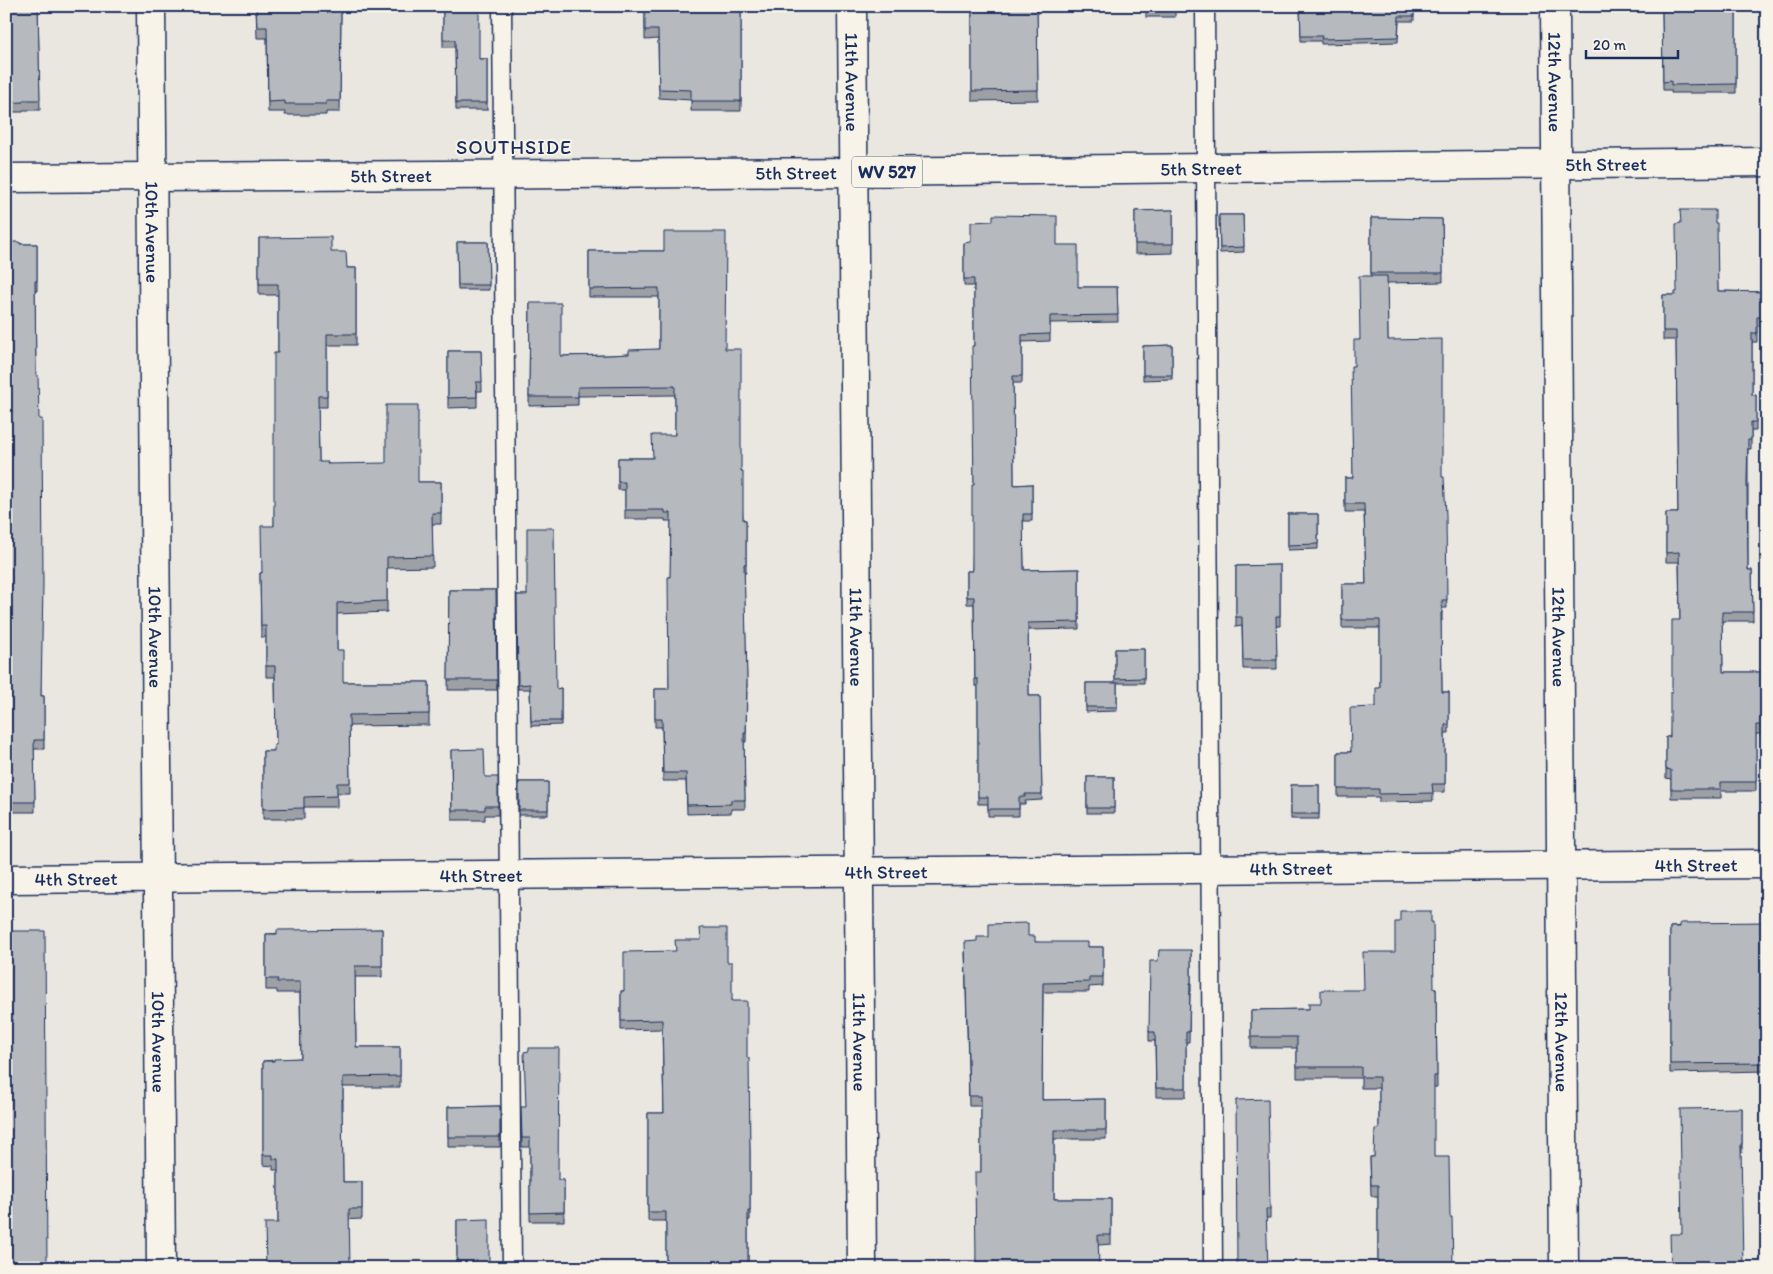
<svg xmlns="http://www.w3.org/2000/svg" width="1773" height="1274" viewBox="0 0 1773 1274" font-family="Itim,sans-serif">
<style>
.lines{fill:none;stroke-linecap:round;stroke-linejoin:round}
.service-casing{stroke:#1b2f5e;stroke-width:21}
.minor-casing{stroke:#1b2f5e;stroke-width:31}
.primary-casing{stroke:#1b2f5e;stroke-width:31}
.service{stroke:#f7f3e8;stroke-width:18}
.minor{stroke:#f7f3e8;stroke-width:28}
.primary{stroke:#f7f3e8;stroke-width:28}
.wall{fill:#9da0a4;stroke:#1b2f5e}
.building{fill:#b6babf;stroke:#1b2f5e}
.labels{text-anchor:middle;stroke-width:4;stroke-linejoin:round;paint-order:stroke}
.shield{fill:#f7f3e8;stroke:#5d6a87;stroke-width:1}
.shield-label{font-size:18px;font-weight:bold;fill:#1b2f5e}
.street-label{font-size:19px;fill:#1b2f5e;stroke:#f7f3e8}
.neighbourhood-label{font-size:20px;letter-spacing:1px;fill:#1b2f5e;stroke:#f7f3e8}
</style>
<rect width="100%" height="100%" fill="#eae7e0"/>
<filter id="ink" filterUnits="userSpaceOnUse"><feTurbulence type="fractalNoise" baseFrequency=".02" numOctaves="2"/><feDisplacementMap in="SourceGraphic" scale="10" xChannelSelector="R" yChannelSelector="G"/><feConvolveMatrix kernelMatrix="1 2 1 2 8 2 1 2 1" color-interpolation-filters="sRGB"/></filter>
<g filter="url(#ink)">
<g class="lines">
<g class="service-casing">
<g id="service">
<path d="M502,6l10,1262"/>
<path d="M1205,6l8,1262"/>
</g>
</g>
<g class="minor-casing">
<g id="minor">
<path id="s1" d="M151,6l10,1262"/>
<path id="s2" d="M852,6l10,1262"/>
<path id="s3" d="M1555,6l9,1262"/>
<path id="s4" d="M6,879l1761,-15"/>
</g>
</g>
<g class="primary-casing">
<g id="primary">
<path id="s5" d="M6,178l848,-6 913,-10"/>
</g>
</g>
<use href="#service" class="service"/>
<use href="#minor" class="minor"/>
<use href="#primary" class="primary"/>
</g>
<g class="wall">
<path d="M6,6h32l2,104h-17v2h-17z"/>
<path d="M256,6h85l-1,106h-14v3h-41v-3h-17l-1,-74h-10z"/>
<path d="M443,6l36,53h8v51h-31l-1,-63h-12z"/>
<path d="M645,6h96v105h-50v-11l-32,-2 -1,-59 -13,1z"/>
<path d="M972,6h65l1,94 -66,1z"/>
<rect x="1146" y="6" width="29" height="11"/>
<path d="M1300,6h114v15h-15l-1,21 -77,2v-3h-20z"/>
<path d="M1662,6h74v87h-65v-3h-8z"/>
<path d="M1173,210v43l-38,1v-43z"/>
<path d="M1219,215h24l1,37 -24,1z"/>
<path d="M1371,218l71,1 1,63 -56,1 1,57 54,137 5,131h-5v13h-1l1,71h7v41h-4v59h-12v9l-54,1v-5h-41v-45h12l26,-45 4,-19v-60h-38v-44h24l-2,-72h-19v-34h8l1,-112 6,-26 11,-64z"/>
<path d="M1715,223l3,68 49,1v34h-10v16h-5v53h4v36h-5v18h-3v121h4l1,51h-31l1,51h41l1,62h-9v57h-35v7h-50v-19l-5,-1v-41h4l2,-45 8,-72 -1,-58h-13v-49h12l-2,-173h-13v-45h12l2,-3z"/>
<path d="M259,238l72,14 16,16h9v77h-29v62h-9l1,55 99,20h23v42h-9l1,43 -46,1v44l-50,2v36l6,32h86v43l-80,1 1,67h-13v14h-33v12h-41v-68h11l2,-6 -1,-68h-9v-40h-5l-1,-64h2l12,-47 4,-173v-58h-19z"/>
<path d="M6,242l14,2h17v47h-2l1,84 5,321h3v53h-10l1,63h-29z"/>
<path d="M457,242h31l1,48h-31z"/>
<path d="M964,243l93,2 21,42h39l1,35 -68,1v18l-28,1v41h-9l1,102 18,-1v37h-9l1,49 55,-1v60l-51,1 1,66h11l2,104 -17,1v3h-6v12h-31v-12h-10v-118h-3l-1,-82h-7v-33h5l2,-86v-199h-10z"/>
<path d="M589,251h75l61,98 16,122 2,49h3v53h-2l3,112 -1,57h-2l1,67h-14v4l-44,1 -1,-33h-23l-1,-54h-7v-38h14l2,-168h-6v-2h-40v-29h-7v-32h35l22,-23v-40l-97,1v9l-49,1 1,-103 31,53 50,-1 18,-1 30,-5v-52h-70z"/>
<path d="M1172,345v34l-29,1v-34z"/>
<path d="M448,351h33l1,40h-5v16l-29,1z"/>
<path d="M1288,514h30v35l-30,1z"/>
<path d="M1280,565v61h-4l1,43h-34l-1,-43 -6,1v-61z"/>
<path d="M449,590h47l1,100h-49z"/>
<path d="M517,595h10l29,94 5,-1v37l-30,1 -1,-37h-12z"/>
<path d="M1115,649h29v34h-27v28l-31,1v-29h29z"/>
<path d="M451,750l34,27 13,29v9h-13v5h-33z"/>
<rect x="1087" y="777" width="27" height="36"/>
<rect x="519" y="782" width="29" height="33"/>
<rect x="1291" y="785" width="28" height="34"/>
<path d="M1767,922v149l-97,2v-146z"/>
<path d="M382,929v48h-27l1,70h44v40h-57v23h-1l1,72h19v37l-84,4v-53h-5v-4l-10,-1v-104l38,-3 -1,-65h-23v-3h-11v-56z"/>
<path d="M1028,936l7,6 53,5h15v39l-14,1v5h-46l-1,108 64,-1v40h-52v60h57v45l-12,1 -123,18 5,-91v-66h-12l-4,-155z"/>
<path d="M1191,950v42h-1l-1,50h-3v55h-30l-1,-56h-6v-9l9,-71z"/>
<path d="M727,962l5,39 15,57 3,95v67h-2v48h-82v-47h-18v-108h16l-2,-84 -41,1v-39h3z"/>
<path d="M1436,989l1,98h-3l-56,178v-69h-7l-1,-39h4l5,-28v-41h-18v-10h-64v-30h-46v-38l58,-1 12,-6z"/>
<path d="M1236,1100l34,109v9h-4z"/>
<path d="M500,1106v41h-52v-40z"/>
<path d="M521,1107l37,73h6v41h-34v-74h-8z"/>
<path d="M1742,1108v45h-1l-59,81z"/>
<path d="M457,1220l32,46v2h-32z"/>
</g>
<g class="building">
<path d="M6,6h32l2,94h-17v2l-17,1z"/>
<path d="M256,6h85l-1,95h-14v3h-41v-3l-17,1 -1,-75h-10z"/>
<path d="M443,6h36v53h8v44h-31l-1,-63h-12z"/>
<path d="M645,6h96v95h-50v-11l-32,-1 -1,-59h-13z"/>
<path d="M972,6h65l1,84 -66,1z"/>
<path d="M1300,6h114v10h-15l-1,21 -77,2 1,-3h-21z"/>
<path d="M1662,6h74v78l-65,1v-4l-8,1z"/>
<path d="M1173,210v34h-38v-33z"/>
<path d="M1680,210h35v13h2l1,68 49,1v25h-10v16h-5v62h4v27h-5v18h-3l-1,41 1,89h4l1,42h-31l1,60h41l1,53h-9v57h-35v7h-50v-19l-5,-1v-32h4v-45h2v-72h8l-1,-68 -13,1v-40h12l-2,-182h-13v-36h12v-3h2l-1,-68 5,-1z"/>
<path d="M993,215l64,1v29h21v42h39l1,28 -68,1v18l-28,1v41h-9l1,109 18,-1v30h-9l1,56 55,-1v53l-51,1 1,73h11l2,98h-17v3h-6v12h-31v-12h-10v-118h-3l-1,-82h-7v-26h5v-86h2l-2,-139h2v-67h-10v-36l7,-1v-20l22,-1z"/>
<path d="M1219,215h24l1,32 -24,1z"/>
<path d="M1371,218l71,1 1,54h-72z"/>
<path d="M664,232h62l-1,117h16v122h2v49h3v44h-2l3,113 -1,56h-2l1,67h-14v4l-44,1 -1,-32h-23l-1,-54h-7v-30h14l-1,-112h2l1,-64h-6v-3h-40v-28h-7v-24h35l-1,-23h23v-49l-97,1v10h-49l1,-94h31v53l50,-1 18,-1v-4l30,-1v-61l-70,1v-38h75z"/>
<path d="M331,237v15h15l1,16h9v66h-29v62h-9l1,66h9l-1,2 59,-1v-58h32v77h23v31h-9l1,43 -46,1v44l-50,2v47h6v32h86v32l-80,1 1,68h-13v13l-33,1v11l-41,1v-58h11v-6h2l-1,-79h-9v-40h-5l-1,-53h2l-1,-47h13v-173h4v-69h-19v-46z"/>
<path d="M6,242h14v2h17v37h-2l1,94h2l1,44h3l1,165 -2,112h3v44h-10l1,62h-29z"/>
<path d="M457,242h31l1,43h-31z"/>
<path d="M1359,276h28l1,64 54,-1v138h2l2,38 1,85h-5v13h-1l1,79h7v33h-4v59h-13l1,9 -54,1v-5h-41v-37h13l-1,-44 26,-1v-19h4v-68h-38v-36h24l-2,-80h-19v-26h8l-2,-112h3v-26h6z"/>
<path d="M1172,345v30h-29v-29z"/>
<path d="M448,351h33l1,31h-6l1,15 -29,1z"/>
<path d="M1288,514h30v30l-30,1z"/>
<path d="M527,528h27l2,161 5,-1v33h-30l-1,-37 -12,1 -1,-90h10z"/>
<path d="M1280,565v51h-4l1,44h-34l-1,-43h-6v-51z"/>
<path d="M449,590h47l1,90h-49z"/>
<path d="M1115,649h29v29l-29,1z"/>
<rect x="1086" y="683" width="31" height="24"/>
<path d="M484,749l1,28h13v29h-13v4h-33l-1,-60z"/>
<rect x="1087" y="777" width="27" height="31"/>
<rect x="519" y="782" width="29" height="28"/>
<rect x="1291" y="785" width="28" height="29"/>
<path d="M1400,911h31v11h2l1,67h2l1,87h-3v81h15l1,60h2l1,51h-77v-3h2v-80h-7l-1,-28h4l1,-28h4v-52h-18v-10h-64v-30h-46v-27l58,-1v-6h12v-13h43l-1,-38h32v-30h5z"/>
<path d="M1767,922v141l-97,1v-137h10v-4z"/>
<path d="M1028,923v13h7v6h53v5h15v30h-14v5l-46,1 -1,117 64,-1v31h-52v69h57v36h-13l1,33h-129l-1,-5h7l-1,-91h6v-76h-12l-4,-154 12,-1v-4h12v-13z"/>
<path d="M700,928h27v34h5v39h15v57h2l1,95v58h-2v57h-65v-6l-17,1v-51h-18v-99h16l-2,-93 -41,1v-30h3v-39l52,-1 -1,-11h26z"/>
<path d="M382,929v37h-27l1,81h44v29l-57,1v22h-1l1,83h19v27h-13l1,59h-84l-1,-45h13v-64h-5v-4h-10v-94h11v-2l27,-1 -1,-76h-23l1,-3h-12v-45h11v-4z"/>
<path d="M6,931h39l2,337h-41z"/>
<path d="M1159,950h32v33h-1l-1,49h-3v56h-30l-1,-56h-6l1,-71h8z"/>
<path d="M529,1048h30l-1,132h6v32l-34,1v-75h-8l-1,-31h5l-2,-55 5,-1z"/>
<path d="M1268,1099l2,110h-4l2,59h-31l-1,-168z"/>
<path d="M500,1106v31h-52v-30z"/>
<path d="M1742,1108v36h-1l2,124h-72l-1,-34h12l-2,-125z"/>
<path d="M489,1219v47l-32,1v-47z"/>
</g>
</g>
<g class="labels">
<rect class="shield" x="852" y="156.5" width="70" height="31" rx="4"/>
<g class="shield-label">
<text x="887" y="178">WV 527</text>
</g>
<g class="street-label">
<text dy="7" stroke="none"><textPath href="#s2" startOffset="76">11th Avenue</textPath></text>
<text dy="7" stroke="none"><textPath href="#s3" startOffset="76">12th Avenue</textPath></text>
<text dy="7" stroke="none"><textPath href="#s5" startOffset="1600">5th Street</textPath></text>
<text dy="7" stroke="none"><textPath href="#s5" startOffset="1195">5th Street</textPath></text>
<text dy="7" stroke="none"><textPath href="#s5" startOffset="790">5th Street</textPath></text>
<text dy="7" stroke="none"><textPath href="#s5" startOffset="385">5th Street</textPath></text>
<text dy="7" stroke="none"><textPath href="#s1" startOffset="226">10th Avenue</textPath></text>
<text dy="7" stroke="none"><textPath href="#s1" startOffset="631">10th Avenue</textPath></text>
<text dy="7" stroke="none"><textPath href="#s2" startOffset="631">11th Avenue</textPath></text>
<text dy="7" stroke="none"><textPath href="#s3" startOffset="631">12th Avenue</textPath></text>
<text dy="7" stroke="none"><textPath href="#s4" startOffset="1690">4th Street</textPath></text>
<text dy="7" stroke="none"><textPath href="#s4" startOffset="1285">4th Street</textPath></text>
<text dy="7" stroke="none"><textPath href="#s4" startOffset="880">4th Street</textPath></text>
<text dy="7" stroke="none"><textPath href="#s4" startOffset="475">4th Street</textPath></text>
<text dy="7" stroke="none"><textPath href="#s4" startOffset="70">4th Street</textPath></text>
<text dy="7" stroke="none"><textPath href="#s1" startOffset="1036">10th Avenue</textPath></text>
<text dy="7" stroke="none"><textPath href="#s2" startOffset="1036">11th Avenue</textPath></text>
<text dy="7" stroke="none"><textPath href="#s3" startOffset="1036">12th Avenue</textPath></text>
</g>
<g class="neighbourhood-label">
<text x="514" y="154">SOUTHSIDE</text>
</g>
</g>
<rect width="1773" height="1274" fill="none" stroke="#f7f3e8" stroke-width="25"/>
<rect x="12" y="12" width="1748" height="1249" fill="none" stroke="#1b2f5e" stroke-width="2" filter="url(#ink)"/>
<path d="M1586 50v8h92v-8" fill="none" stroke="#1b2f5e" stroke-width="2.5"/>
<text x="1593" y="50" font-size="15" fill="#1b2f5e" stroke="#f7f3e8" stroke-width="4" paint-order="stroke">20 m</text>
</svg>
